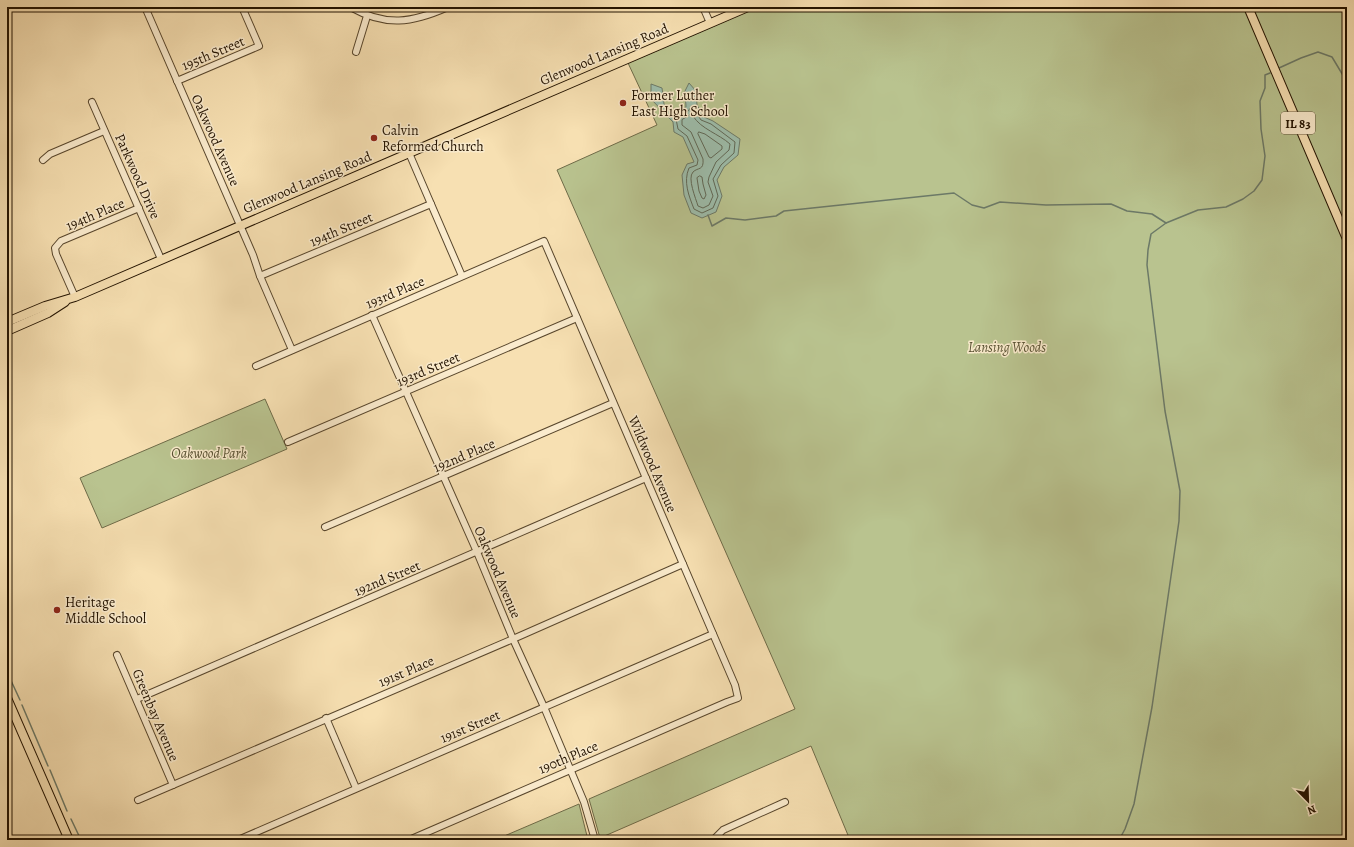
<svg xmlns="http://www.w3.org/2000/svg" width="1354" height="847" viewBox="0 0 1354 847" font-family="Alegreya,serif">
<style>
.green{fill:#b9c38f;stroke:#6e6b48}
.water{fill:#9dbdab;stroke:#6c7967}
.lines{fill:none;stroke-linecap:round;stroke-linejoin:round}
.shore{stroke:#606856;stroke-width:1}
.stream{stroke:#6c7967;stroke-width:1.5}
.minor-casing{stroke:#58462c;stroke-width:8}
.major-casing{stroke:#231300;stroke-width:10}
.minor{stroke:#faebcd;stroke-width:6}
.major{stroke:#f7e0b2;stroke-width:8}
.poi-dot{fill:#8f2418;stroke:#faebcd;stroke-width:1.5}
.labels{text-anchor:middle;stroke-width:3;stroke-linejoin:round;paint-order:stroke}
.shield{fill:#faebcd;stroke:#64543e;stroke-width:1}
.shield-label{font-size:13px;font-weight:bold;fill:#231300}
.street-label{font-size:14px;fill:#231300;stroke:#faebcd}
.poi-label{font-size:14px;fill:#231300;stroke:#faebcd;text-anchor:start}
.park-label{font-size:14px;font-style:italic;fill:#585132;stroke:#faebcd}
</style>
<rect width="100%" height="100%" fill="#f7e0b2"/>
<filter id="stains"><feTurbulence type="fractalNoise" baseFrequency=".005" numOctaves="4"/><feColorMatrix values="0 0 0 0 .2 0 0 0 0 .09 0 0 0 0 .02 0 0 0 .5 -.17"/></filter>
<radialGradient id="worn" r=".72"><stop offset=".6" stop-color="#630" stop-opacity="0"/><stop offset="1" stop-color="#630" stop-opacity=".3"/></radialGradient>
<g class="green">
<path d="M758,7h589v833h-497l-39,-94 -211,92 -11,-39 206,-90 -238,-539 100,-45 -29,-62z"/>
<path d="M265,399l22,50 -185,79 -22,-50z"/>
<path d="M579,804l9,36h-93z"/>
</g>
<path class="water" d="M689,83l7,8 1,14 7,12 9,4 27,18 -2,16 -14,12 -7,13 5,16 -6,16 -14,6 -11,-5 -7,-18 -2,-20 5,-11 7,-2 -11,-25 -9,-5 -1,-10 -22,-23v-15l11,4 2,16 10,10 12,-7 -1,-16z"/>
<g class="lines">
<g class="shore">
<path d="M692,106l9,14 10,4 24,18 -1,11 -13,12 -8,14 5,17 -5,12 -11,5 -8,-4c-5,-13 -11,-27 -5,-41l8,-3 1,-5 -11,-24 -9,-7 -2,-10v-2l12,-6z"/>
<path d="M690,115l3,1c8,13 26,18 37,28l-1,6 -13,12 -7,15 -1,5 5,14 -4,9 -6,3 -5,-2c-2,-7 -11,-28 -5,-34 5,-5 11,-1 10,-13l-12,-27 -9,-7v-5z"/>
<path d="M699,132l6,2 17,12v3l-11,9 -2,-1 -11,-23z"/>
<path d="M700,176l2,1 1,7 3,11 -2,4 -2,-1 -3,-7 -2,-13z"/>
</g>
<g class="stream">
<path d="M1279,68l22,-10 17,-6 14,5 15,25"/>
<path d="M708,215l4,11 14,-8 19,2 31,-4 8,-5 170,-18 18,12 12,3 16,-6 46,3 65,-1 16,7 25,3 14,9"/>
<path d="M7,672l13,28"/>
<path d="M22,705l26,61"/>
<path d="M50,770l17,41"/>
<path d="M71,819l10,21"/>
<path d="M1119,840l6,-11 9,-25 18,-97 27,-186 1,-30 -15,-80 -18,-146 1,-15 3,-16 15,-11 32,-13 28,-3 17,-8 11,-8 8,-11 3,-24 -4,-27 -1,-28 5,-13v-13l5,-2"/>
</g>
<g class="minor-casing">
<g id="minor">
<path d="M145,7l108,248 7,21 32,74"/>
<path d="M350,7c36,20 62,16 98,0"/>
<path d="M703,7l7,16"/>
<path d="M356,52l11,-36"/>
<path d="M177,81l82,-35 -17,-39"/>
<path d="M92,102l69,157"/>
<path d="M409,153l53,123"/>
<path d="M43,160l7,-6 54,-23"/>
<path d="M260,276l171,-72"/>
<path d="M75,297l-19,-43 -1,-6 6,-7 78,-33"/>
<path d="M372,315l105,237 36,87 31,68 40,95 11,38"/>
<path d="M256,366l288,-125 191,444 3,13 -11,4 -318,138"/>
<path d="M288,442l289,-124"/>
<path d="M325,527l288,-124"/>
<path d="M117,655l56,130"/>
<path d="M137,699l509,-221"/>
<path d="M326,718l30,70"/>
<path d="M138,800l375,-161 170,-75"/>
<path d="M238,840l475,-206"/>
<path d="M713,840l10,-10 62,-28"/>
</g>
</g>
<g class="major-casing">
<g id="major">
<path d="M1248,7l99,232"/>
<path d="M7,322l38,-16 30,-9 673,-290"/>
<path d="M7,331l41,-18 17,-11"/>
<path d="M7,698l62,142"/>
</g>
</g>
<use href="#minor" class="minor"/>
<use href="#major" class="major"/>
</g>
<g class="poi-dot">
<circle cx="623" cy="103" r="4"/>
<circle cx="374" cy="138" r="4"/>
<circle cx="57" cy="610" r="4"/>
</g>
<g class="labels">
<rect class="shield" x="1281" y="112" width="34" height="22" rx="3"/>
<g class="shield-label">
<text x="1298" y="128">IL 83</text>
</g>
<g class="street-label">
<text transform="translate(213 53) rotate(-23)" y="5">195th Street</text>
<text transform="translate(604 54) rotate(-23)" y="5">Glenwood Lansing Road</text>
<text transform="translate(216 140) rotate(66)" y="5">Oakwood Avenue</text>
<text transform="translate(138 176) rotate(66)" y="5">Parkwood Drive</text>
<text transform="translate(307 182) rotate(-23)" y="5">Glenwood Lansing Road</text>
<text transform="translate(95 214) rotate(-23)" y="5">194th Place</text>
<text transform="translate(341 229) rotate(-23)" y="5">194th Street</text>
<text transform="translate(395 292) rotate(-23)" y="5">193rd Place</text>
<text transform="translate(428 369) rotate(-23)" y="5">193rd Street</text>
<text transform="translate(464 455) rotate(-23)" y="5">192nd Place</text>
<text transform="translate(653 464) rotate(67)" y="5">Wildwood Avenue</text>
<text transform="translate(498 572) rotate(67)" y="5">Oakwood Avenue</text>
<text transform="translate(387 578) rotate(-23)" y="5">192nd Street</text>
<text transform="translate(406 671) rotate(-23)" y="5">191st Place</text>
<text transform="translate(156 715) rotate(67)" y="5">Greenbay Avenue</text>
<text transform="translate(470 726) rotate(-23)" y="5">191st Street</text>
<text transform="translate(568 757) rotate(-23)" y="5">190th Place</text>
</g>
<g class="poi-label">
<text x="631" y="100">Former Luther<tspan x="631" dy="16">East High School</tspan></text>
<text x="382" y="135">Calvin<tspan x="382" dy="16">Reformed Church</tspan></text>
<text x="65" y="607">Heritage<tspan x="65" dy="16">Middle School</tspan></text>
</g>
<g class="park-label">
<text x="1007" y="352">Lansing Woods</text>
<text x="209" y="458">Oakwood Park</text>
</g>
</g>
<rect width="1354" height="847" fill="none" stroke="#f7e0b2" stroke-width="24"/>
<rect x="8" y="8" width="1338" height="831" fill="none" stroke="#231300" stroke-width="2"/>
<rect x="12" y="12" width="1330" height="823" fill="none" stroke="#231300"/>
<g transform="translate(1308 801) rotate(157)" stroke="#faebcd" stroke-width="3" paint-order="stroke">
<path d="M0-3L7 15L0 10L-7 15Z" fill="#231300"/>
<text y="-6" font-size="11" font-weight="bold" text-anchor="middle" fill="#231300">N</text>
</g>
<rect width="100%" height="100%" filter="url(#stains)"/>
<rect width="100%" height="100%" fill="url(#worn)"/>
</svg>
